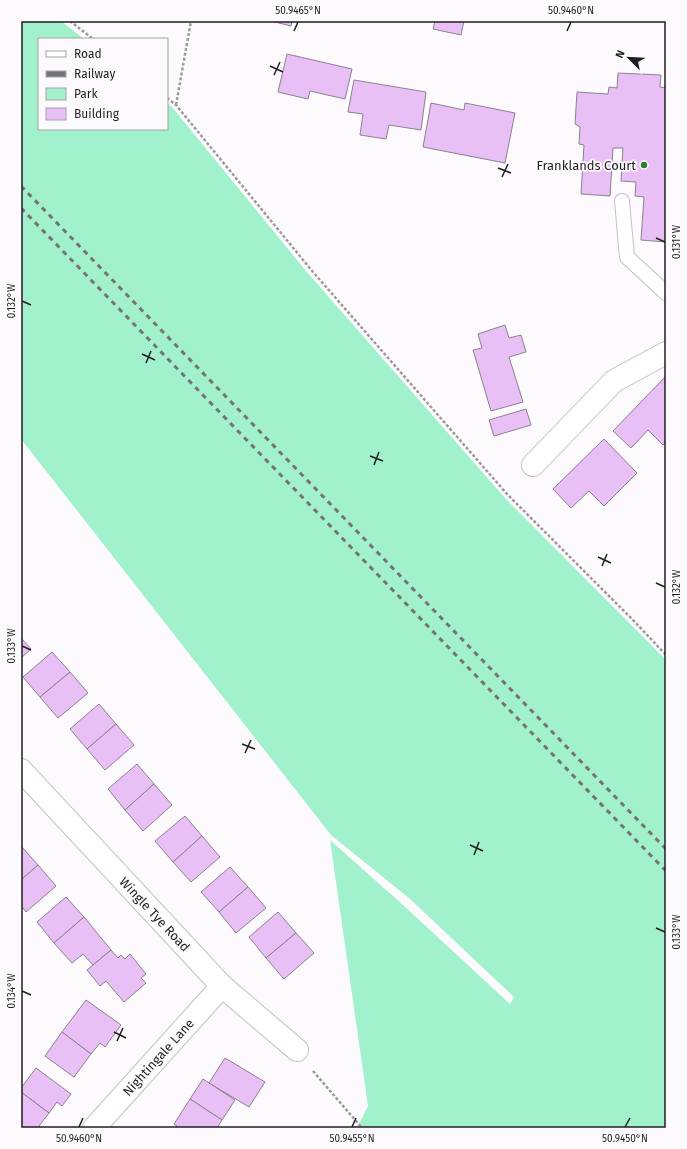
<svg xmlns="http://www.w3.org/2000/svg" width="687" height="1149" viewBox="0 0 687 1149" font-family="'Fira Sans',sans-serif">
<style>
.green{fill:#a2f1cd}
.building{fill:#e8c0f6;stroke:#8c818f}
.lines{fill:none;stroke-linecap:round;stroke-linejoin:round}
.service-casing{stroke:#cbbdc9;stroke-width:16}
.minor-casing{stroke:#cbbdc9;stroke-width:24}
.path{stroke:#9d999d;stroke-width:2.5;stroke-dasharray:3 2;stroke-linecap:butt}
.service{stroke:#fff;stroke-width:14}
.minor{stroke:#fff;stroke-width:22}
.rail{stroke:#777277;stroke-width:3;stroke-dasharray:5 5;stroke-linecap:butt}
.ticks{fill:none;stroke:#221d22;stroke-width:1.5}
.poi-dot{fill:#2c7f2c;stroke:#fdfafd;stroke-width:1.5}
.labels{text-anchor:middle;stroke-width:3.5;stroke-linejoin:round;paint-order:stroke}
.poi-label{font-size:13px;fill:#221d22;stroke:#fdfafd;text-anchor:end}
.street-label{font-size:13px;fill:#221d22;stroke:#fdfafd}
.neatline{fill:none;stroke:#221d22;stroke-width:1.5}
.ticks-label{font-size:10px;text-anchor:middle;fill:#221d22}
</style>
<rect width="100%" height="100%" fill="#fdfafd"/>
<path class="green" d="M21,21h40l23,18h-45v90h128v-26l5,4 134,164 199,227 161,162v468h-309l11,-22 -38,-266 73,65 107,99 4,-7 -104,-98 -79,-64 -310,-396z"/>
<g class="building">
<path d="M271,21h21l-1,5z"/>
<path d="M435,21h29l-3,14 -28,-6z"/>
<path d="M287,54l65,15 -7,30 -35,-8 -2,8 -30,-7z"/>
<path d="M618,73l43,2 -1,12 6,1v154l-25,-2 3,-43 -9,-1 1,-14 -15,-1 2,-33h-10l-3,48 -29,-2 3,-49 -5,-1 1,-17 -5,-3 2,-32 31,2 1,-7 8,1z"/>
<path d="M354,80l72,12 -5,38 -32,-5 -3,14 -26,-4 3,-21 -15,-2z"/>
<path d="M431,103l33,7 1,-7 50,10 -10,50 -82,-16z"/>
<path d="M505,325l4,13 12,-3 5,17 -17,5 14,45 -32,9 -18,-61 9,-2 -4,-14z"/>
<path d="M666,376v66l-3,3 -15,-15 -17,18 -18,-17z"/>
<path d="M526,409l5,16 -37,11 -5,-16z"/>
<path d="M604,439l33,34 -33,33 -15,-15 -18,17 -18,-19z"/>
<path d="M21,638l10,11 -10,9z"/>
<path d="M52,652l18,20 -30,25 -17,-20z"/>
<path d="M70,672l18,21 -30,25 -18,-21z"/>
<path d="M99,704l17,20 -29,25 -17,-20z"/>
<path d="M116,724l18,21 -29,25 -18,-21z"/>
<path d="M137,764l17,20 -29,26 -17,-21z"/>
<path d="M154,784l18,21 -29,26 -18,-21z"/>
<path d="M185,816l17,20 -29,26 -18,-21z"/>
<path d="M202,836l18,21 -29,25 -18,-20z"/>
<path d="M21,846l17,19 -17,15z"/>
<path d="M38,865l18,21 -30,26 -5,-7v-25z"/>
<path d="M230,867l18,20 -29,25 -18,-20z"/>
<path d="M248,887l18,21 -30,25 -17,-21z"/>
<path d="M66,897l18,20 -30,26 -17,-21z"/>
<path d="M278,912l18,21 -30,25 -17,-21z"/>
<path d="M84,917l27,33 -18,15 -10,-11 -11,9 -18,-20z"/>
<path d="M296,933l18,20 -30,26 -18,-21z"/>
<path d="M111,950l7,8 3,-3 4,4 5,-5 16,20 -5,4 5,5 -22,19 -18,-21 -6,5 -13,-16z"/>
<path d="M86,1000l35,25 -16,22 -5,-4 -9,11 -29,-22z"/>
<path d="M62,1032l29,22 -17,23 -29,-21z"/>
<path d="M225,1058l40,24 -16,25 -40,-24z"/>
<path d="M36,1068l35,26 -9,12 -5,-4 -8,11 -28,-21v-4z"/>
<path d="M203,1079l32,21 -13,20 -32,-21z"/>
<path d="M21,1092l28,21 -10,13 3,2h-21z"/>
<path d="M190,1099l32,21 -5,8h-41l1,-2 -3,-2z"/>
</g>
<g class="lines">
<g class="service-casing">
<path id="service" d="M622,201l5,56 39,36"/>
</g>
<g class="minor-casing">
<g id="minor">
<path d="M533,465l81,-84 52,-28"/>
<path d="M21,770l201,216 75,64"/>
<path d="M94,1128l128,-142"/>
</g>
</g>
<g class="path">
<path d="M70,21l23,18"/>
<path d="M167,98l9,7 137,167 194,222 126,126 33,35"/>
<path d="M176,105l15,-84"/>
<path d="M313,1071l49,57"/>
</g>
<use href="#service" class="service"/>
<use href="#minor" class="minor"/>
<g class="rail">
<path d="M21,186l645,663"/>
<path d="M21,208l645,663"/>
</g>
</g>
<path class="ticks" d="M294,31l4,-9M567,31l4,-9M270,66l13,6M274,75l6,-13M498,168l13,5M502,177l6,-13M656,238l9,4M22,301l9,4M142,354l13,6M146,363l5,-12M370,456l13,5M374,465l5,-13M598,557l13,6M602,566l5,-12M656,583l9,4M22,646l9,4M242,744l13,5M245,753l6,-13M470,845l13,6M474,855l5,-13M656,928l9,4M22,991l9,4M114,1032l12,6M117,1041l6,-13M79,1127l4,-9M352,1127l4,-9M625,1127l5,-9"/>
<circle class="poi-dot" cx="644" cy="165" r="4"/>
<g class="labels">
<g class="poi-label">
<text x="636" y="170">Franklands Court</text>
</g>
<g class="street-label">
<text transform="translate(155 914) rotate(47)" y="5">Wingle Tye Road</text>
<text transform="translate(158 1057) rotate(-48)" y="5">Nightingale Lane</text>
</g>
</g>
<rect width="687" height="1149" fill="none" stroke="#fdfafd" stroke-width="44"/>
<rect x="38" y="38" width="130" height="92" fill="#fdfafd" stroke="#a5a2a5"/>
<rect x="46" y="51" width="20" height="6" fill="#ffffff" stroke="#a5a2a5"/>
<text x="74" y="58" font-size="12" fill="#221d22">Road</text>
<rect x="46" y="71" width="20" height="6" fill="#777277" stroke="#a5a2a5"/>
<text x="74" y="78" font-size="12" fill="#221d22">Railway</text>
<rect x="46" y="88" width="20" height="12" fill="#a2f1cd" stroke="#a5a2a5"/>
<text x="74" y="98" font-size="12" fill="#221d22">Park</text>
<rect x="46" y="108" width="20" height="12" fill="#e8c0f6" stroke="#a5a2a5"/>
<text x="74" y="118" font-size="12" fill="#221d22">Building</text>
<g transform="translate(629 58) rotate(294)" stroke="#fdfafd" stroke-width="3" paint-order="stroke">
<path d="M0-3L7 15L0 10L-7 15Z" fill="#221d22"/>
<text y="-6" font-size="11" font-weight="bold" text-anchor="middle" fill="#221d22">N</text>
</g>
<rect x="22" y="22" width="643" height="1105" class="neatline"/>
<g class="ticks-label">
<text x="298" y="14">50.9465°N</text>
<text x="571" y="14">50.9460°N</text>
<text transform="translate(676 242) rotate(-90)" y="4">0.131°W</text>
<text transform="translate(11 301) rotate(-90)" y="4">0.132°W</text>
<text transform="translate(676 587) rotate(-90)" y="4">0.132°W</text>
<text transform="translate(11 646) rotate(-90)" y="4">0.133°W</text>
<text transform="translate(676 932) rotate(-90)" y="4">0.133°W</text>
<text transform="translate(11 991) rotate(-90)" y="4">0.134°W</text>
<text x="79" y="1142">50.9460°N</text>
<text x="352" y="1142">50.9455°N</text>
<text x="625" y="1142">50.9450°N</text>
</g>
</svg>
